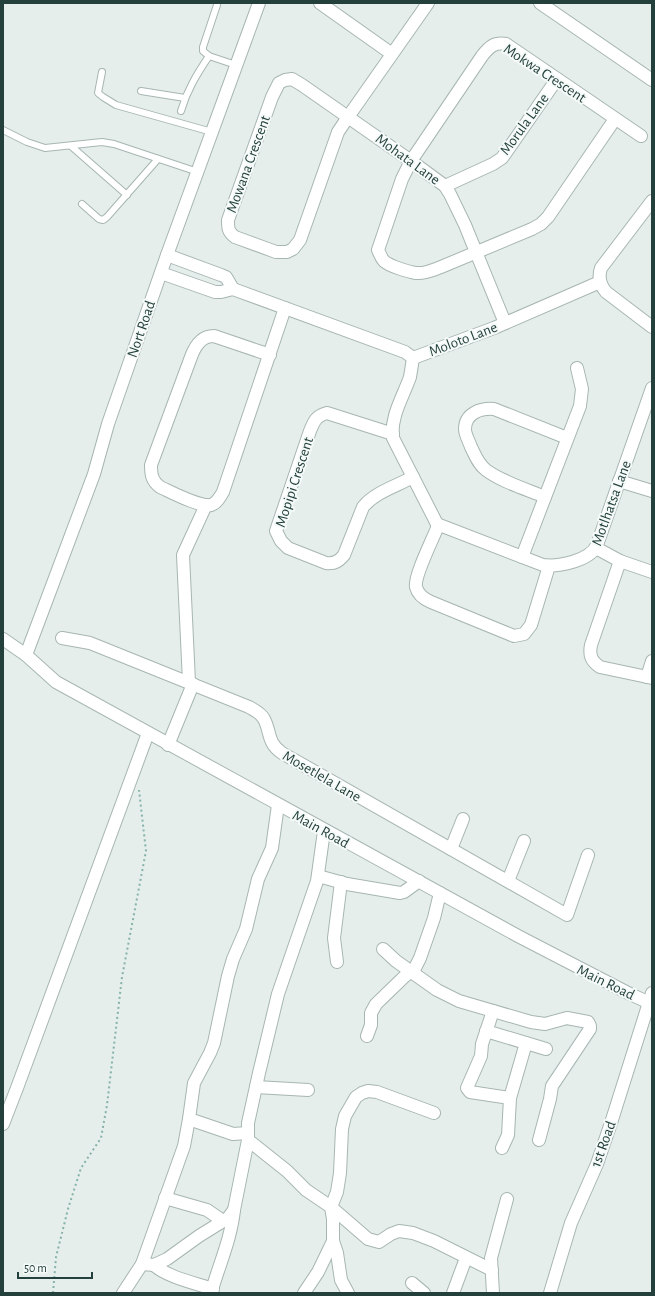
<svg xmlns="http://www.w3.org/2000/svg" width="655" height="1296" viewBox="0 0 655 1296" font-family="'Alegreya Sans',sans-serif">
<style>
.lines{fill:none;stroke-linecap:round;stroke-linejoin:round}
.service-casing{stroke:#a7b6b3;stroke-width:8}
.minor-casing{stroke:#a7b6b3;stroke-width:14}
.path{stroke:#85b2aa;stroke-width:2;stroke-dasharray:2 3;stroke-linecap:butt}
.service{stroke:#fff;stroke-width:6}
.minor{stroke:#fff;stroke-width:12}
.labels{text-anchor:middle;stroke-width:4;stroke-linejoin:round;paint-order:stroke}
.street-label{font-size:15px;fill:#23403c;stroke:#f5faf8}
</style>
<rect width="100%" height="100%" fill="#e5eeeb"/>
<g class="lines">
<g class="service-casing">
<g id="service">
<path d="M217,5l-14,42v4l6,5 27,9"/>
<path d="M102,72l-4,21 5,4 13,8 96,27"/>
<path d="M141,91l44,7"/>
<path d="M181,111c6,-21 16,-37 28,-55"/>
<path d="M3,130l24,12 18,6 57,-6 12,2 84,28"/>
<path d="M71,146l56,49"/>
<path d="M82,204l17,15 4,1 4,-3 51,-58"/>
</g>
</g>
<g class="minor-casing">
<g id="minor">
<path d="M320,3l72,51"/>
<path d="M428,3l-80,114 -10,15 -38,108 -7,9 -6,3h-11l-41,-15c-7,-5 -7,-9 -7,-17l44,-123 7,-14 6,-3 7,-1 10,6 109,76 34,25 5,8 15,31 40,98"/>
<path d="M540,3l112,77"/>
<path d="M615,119l-67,98 -7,7 -9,5 -91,38c-8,3 -16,7 -25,6 -7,-1 -27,-7 -32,-12 -3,-3 -4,-7 -6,-11l24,-71 9,-18 71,-105c7,-9 12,-14 24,-12l135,92"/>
<path d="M445,186l48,-22 9,-6 55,-79"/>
<path d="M652,201l-51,67c-3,9 -1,17 5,24l46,35"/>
<path d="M167,255l54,20 5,2 7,12"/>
<path d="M161,273l54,19h6l12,-3"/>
<path d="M233,289l172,63 8,6"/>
<path d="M270,355l-56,-19c-13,0 -19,10 -23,21l-40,108c0,10 1,16 9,22 11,5 39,20 51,18 6,-2 9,-8 12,-13l62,-184"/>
<path d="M413,358l81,-30 106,-46"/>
<path d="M413,358c-1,7 -2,13 -3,19 -7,20 -20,40 -17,61l44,86"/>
<path d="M393,434l-66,-21c-11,3 -13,8 -17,18l-34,100 5,10 7,7 38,15c9,1 13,-2 18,-8l19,-48c12,-15 34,-21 50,-30"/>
<path d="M619,481l33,10"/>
<path d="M545,497c-19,-8 -43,-15 -59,-27 -8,-6 -11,-15 -15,-23 -2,-6 -6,-12 -6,-18 0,-16 16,-21 29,-20l73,29"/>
<path d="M437,524l106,41c15,2 47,-4 54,-20l55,-157"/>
<path d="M437,524v4c-5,13 -23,48 -21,59 2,8 8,12 15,15l83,34 10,-2 7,-9 18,-59"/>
<path d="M596,548l24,13 32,11"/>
<path d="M522,557l58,-151 2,-17 -5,-21"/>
<path d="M620,561l-29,84c-2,10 0,16 9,22l52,11"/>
<path d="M62,638l28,5 159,64c5,3 12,6 15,12 7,13 3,24 18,34l285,162 21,-60"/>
<path d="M3,639l23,16 30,27 462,254 112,58 22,10"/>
<path d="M26,655l68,-181 14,-50 59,-169 92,-252"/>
<path d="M647,677l5,-16"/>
<path d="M189,682l-6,-127 23,-50"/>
<path d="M168,745l25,-61"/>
<path d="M451,849l12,-30"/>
<path d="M318,876l29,8 53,9 4,-1 15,-11"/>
<path d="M508,881l16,-40"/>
<path d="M383,949l13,12 41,29 22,11 72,21 14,2 22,-6 21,4 2,4v3l-38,57 -2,13 -11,41"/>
<path d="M337,962l-3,-24 7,-56"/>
<path d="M493,1011l-11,33 -1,12 -14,32 3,4 40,6"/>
<path d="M486,1031l60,18"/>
<path d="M367,1036l4,-11v-12l5,-9 29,-28 10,-8 5,-10 14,-40 6,-25"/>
<path d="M256,1087l52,3"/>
<path d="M3,1124l14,-36 131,-355"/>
<path d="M248,1133l-15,1 -44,-15 5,-36 16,-30 4,-10 14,-67 5,-17 13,-30 12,-50 14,-31 6,-43"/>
<path d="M248,1140l39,31 19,19 25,17 37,32 11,3 12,-8 8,-3 14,2 21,8 58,29"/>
<path d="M502,1148l6,-13 2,-37 16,-55"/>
<path d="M165,1198l42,12 16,11"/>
<path d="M142,1264l12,1 13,-6 32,-23 29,-18 6,-8 14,-70v-17l11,-50 19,-79 39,-113 7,-50"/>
<path d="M154,1265c13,12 41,18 59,24"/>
<path d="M412,1283l12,10"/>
<path d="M123,1293l19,-29 42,-118 5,-27"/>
<path d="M211,1293c8,-28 20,-54 23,-83"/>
<path d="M304,1293l14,-21 15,-31"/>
<path d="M348,1293l-7,-13 -4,-27 -4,-12v-22l-2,-12 6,-15 3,-19 2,-44 3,-13 11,-19 6,-4 6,-2 9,1 57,21"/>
<path d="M453,1293l13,-35"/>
<path d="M493,1293l-2,-35 16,-59"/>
<path d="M550,1293l21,-70 26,-59 14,-41 41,-130"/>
</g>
</g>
<path class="path" d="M53,1293l3,-36 12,-48 13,-41 20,-30 6,-33 15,-128 24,-126 -7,-61"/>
<use href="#service" class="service"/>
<use href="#minor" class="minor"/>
</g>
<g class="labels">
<g class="street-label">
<text transform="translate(545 73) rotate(33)" y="5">Mokwa Crescent</text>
<text transform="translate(524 124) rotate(-54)" y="5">Morula Lane</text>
<text transform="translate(408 159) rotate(36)" y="5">Mohata Lane</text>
<text transform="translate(248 164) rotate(-70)" y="5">Mowana Crescent</text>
<text transform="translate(141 329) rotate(-71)" y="5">Nort Road</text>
<text transform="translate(463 339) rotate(-21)" y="5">Moloto Lane</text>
<text transform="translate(294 482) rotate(-72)" y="5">Mopipi Crescent</text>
<text transform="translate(611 503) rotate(-70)" y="5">Motlhatsa Lane</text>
<text transform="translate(322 776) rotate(30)" y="5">Mosetlela Lane</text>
<text transform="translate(321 829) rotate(29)" y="5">Main Road</text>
<text transform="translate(606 982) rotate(26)" y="5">Main Road</text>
<text transform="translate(603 1144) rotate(-70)" y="5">1st Road</text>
</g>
</g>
<rect width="655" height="1296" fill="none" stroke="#23403c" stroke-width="8"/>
<path d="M18 1272v6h74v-6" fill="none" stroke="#23403c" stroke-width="2"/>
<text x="24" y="1272" font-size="12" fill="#23403c" stroke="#f5faf8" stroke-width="3" paint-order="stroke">50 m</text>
</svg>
